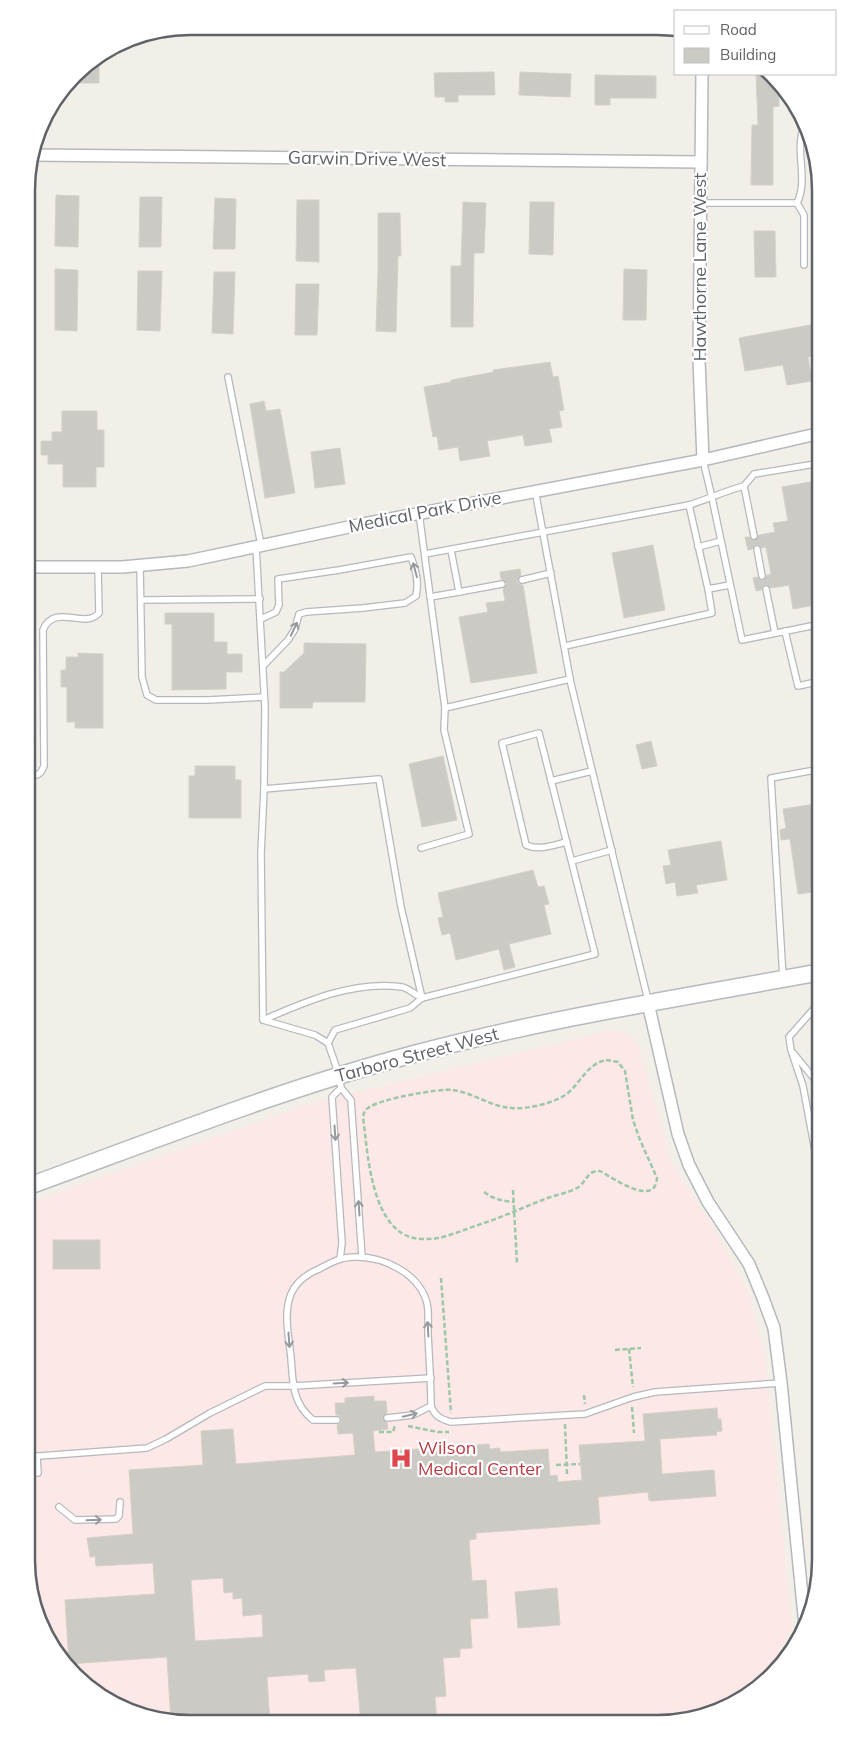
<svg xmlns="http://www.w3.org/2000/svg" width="847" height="1750" viewBox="0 0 847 1750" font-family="Mulish,sans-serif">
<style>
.medical{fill:#fce8e6}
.building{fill:#cccac5;stroke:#d6d1c6;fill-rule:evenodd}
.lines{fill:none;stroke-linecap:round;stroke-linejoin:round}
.lane-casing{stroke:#b5b8bc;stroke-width:8}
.street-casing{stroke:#b5b8bc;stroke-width:14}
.secondary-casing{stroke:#b6babf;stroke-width:19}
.path{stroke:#9cc7a9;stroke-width:2.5;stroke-dasharray:5 2.5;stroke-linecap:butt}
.lane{stroke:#fff;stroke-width:5.5}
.street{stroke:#fff;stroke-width:11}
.secondary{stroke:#fff;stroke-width:16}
.oneway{stroke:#979a9d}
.labels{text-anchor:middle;stroke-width:4.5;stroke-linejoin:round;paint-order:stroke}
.street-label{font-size:18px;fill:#5f6368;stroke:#fff}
.health-label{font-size:18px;fill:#be3a42;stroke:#fff;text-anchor:start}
.rim{fill:none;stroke:#5f6368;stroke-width:2.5}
</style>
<rect width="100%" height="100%" fill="#f1efe8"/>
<path class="medical" d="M613,1030l14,3 12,14 32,115 40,61 38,71 16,62 27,273 -29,53 -15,14 -39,19 -52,9 -488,-2 -51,-15 -36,-24 -47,-71 -9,-52v-355l5,-3 278,-98z"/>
<g class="building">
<path d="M99,57v26h-19v-13z"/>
<path d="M494,72l1,23h-37v7h-13v-5h-10l-1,-24z"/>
<path d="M520,72l51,2 -1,23 -51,-2z"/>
<path d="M756,74h13l10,13v19l-6,1v78h-22l1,-60h6z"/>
<path d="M595,75l61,1v22h-46v7h-15z"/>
<path d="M56,195l23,1 -1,51 -23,-1z"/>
<path d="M140,197h22l-1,50h-22z"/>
<path d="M215,198l21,1 -1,50h-22z"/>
<path d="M297,200h22v62l-23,-1z"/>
<path d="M463,202l23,1 -2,50h-10l-1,74h-22v-61h10z"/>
<path d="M530,202h24l-1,53 -24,-1z"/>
<path d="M378,213h22l1,43h-3l-2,76 -20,-1 2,-60z"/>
<path d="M754,231h21l1,46h-21z"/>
<path d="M55,269l23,1 -1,61 -22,-1z"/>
<path d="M624,269l23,1 -1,50h-23z"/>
<path d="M138,271h24l-2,60 -23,-1z"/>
<path d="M214,272h21l-2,62 -21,-1z"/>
<path d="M296,284h23l-2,51h-22z"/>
<path d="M821,323v32l-13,2 4,24 -25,4 -4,-20 -38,6 -6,-33z"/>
<path d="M550,362l3,15 5,-1 6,34 -5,1 3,16 -13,2 3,13 -27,4 -2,-11 -36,6 3,15 -30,5 -2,-14 -19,3 -2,-14 -4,1 -9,-50 27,-5v-2l43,-8 -1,-2z"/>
<path d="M264,401l2,10 14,-2 15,84 -30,5 -15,-94z"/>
<path d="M62,411h35v19h7v37h-8v20h-33v-23h-15v-9h-7v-14h11v-9h10z"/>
<path d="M340,448l5,36 -30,4 -4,-36z"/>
<path d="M821,480v124l-28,5 -4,-24 -18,3 -5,-4 -3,2 -2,4 -5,1 -3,-13 4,-1 5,4 3,-2 2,-4 4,-1 -5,-27 -5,1 -4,-4 -3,2 -2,3 -4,1 -3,-13h4l3,3h3l4,-5 16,-3 -2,-9 15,-2 -6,-34z"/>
<path d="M653,545l12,65 -41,8 -12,-65z"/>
<path d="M520,569l1,6 -4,6 2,3 4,1 14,88 -66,10 -12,-66 29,-5 -2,-9 19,-2 -2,-12 4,-5 -2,-3 -4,-2 -1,-7z"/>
<path d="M165,613h49v29h13v12h15v18h-16v17l-54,1v-66h-7z"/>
<path d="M304,643l62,1 -1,58h-52l-1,6h-32v-36h4l20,-19z"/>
<path d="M78,653l25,1v74h-28v-6h-8v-35h-6v-17h5v-13h12z"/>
<path d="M651,741l6,25 -15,3 -6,-24z"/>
<path d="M443,756l14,64 -35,7 -13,-63z"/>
<path d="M195,766h40v14h6v38h-52v-42h6z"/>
<path d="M815,804l1,11 5,-1v77l-23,3 -8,-55 -9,1 -1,-10 6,-2 -3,-19z"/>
<path d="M721,841l6,39 -31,5 2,8 -21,3 -2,-14 -9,2 -3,-18 8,-1 -3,-15z"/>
<path d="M533,870l5,17 6,-1 5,18 -5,1 7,29 -42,10 6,23 -11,3 -5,-21 -43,11 -6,-27 -8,2 -4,-17 5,-1 -5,-24z"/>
<rect x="53" y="1240" width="47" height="29"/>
<path d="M374,1396v5h12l1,12 -5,5 2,3 3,2 1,6 -15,2 2,21 114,-8 1,5 10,-1v4l48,-3 2,27 7,-1 1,7 24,-2 -3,-35 66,-4 -2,-27 74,-6 1,11h3l1,12 -6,1 1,3 -57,4 2,35 52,-4 2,26 -64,5 -3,-1 -1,-8 -50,5 2,27 -124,9v6l-7,1 3,41 14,-1 2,38 -18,1 2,29 -12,1v8l-17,1 3,38 -11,1 2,26h-76l-5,-55 -32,2 1,11 -16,1 -1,-8 -41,3 3,46 -99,-1 -4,-65 -98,7 -4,-64 90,-6 -2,-31 -57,3 -1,-10 -5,1 -3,-19 46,-4 -4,-64 74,-5 -2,-34 32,-2 3,35 119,-9 -2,-22 -15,1 -1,-9 4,-2 1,-3 -2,-4 -4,-1 -1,-12h10v-5zM223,1578l1,15 9,-1v7l9,-1 1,18 19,-2 1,23 -68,4 -4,-61z"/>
<path d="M557,1588l3,37 -42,3 -3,-36z"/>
</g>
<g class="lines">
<g class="lane-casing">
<g id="lane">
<path d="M701,203h96l7,12v50"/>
<path d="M797,203c12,-24 -3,-52 7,-77"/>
<path d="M228,377l33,168"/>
<path d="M703,460l9,38 30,142 79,-16"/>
<path d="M744,486l10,-12 67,-11"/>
<path d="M535,490l36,194 77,316"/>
<path d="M419,513l26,195 125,-29"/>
<path d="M256,547l9,161 -1,81 -3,64 2,167 52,15 13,8 11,32 2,13 10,12 11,157"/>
<path d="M698,547l23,-6"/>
<path d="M757,549l5,27"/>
<path d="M451,550l8,42 43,-8"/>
<path d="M425,554l264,-49c19,-6 36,-14 55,-19l10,50"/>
<path d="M140,566l2,111 5,18 9,5h52l56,-3"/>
<path d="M522,580l29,-7"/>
<path d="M708,589l22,-4"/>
<path d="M766,589l9,44"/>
<path d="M430,597l29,-5"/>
<path d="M141,600l119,-1"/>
<path d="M261,619l15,-7 3,-7 -1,-26 61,-9 72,-13c5,14 8,24 5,39l-11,7 -42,5 -57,4 -7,2 -4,15 -7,11 -25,26"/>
<path d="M785,631l13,55 23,-5"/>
<path d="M565,646l147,-33 -4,-24 -19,-84"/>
<path d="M26,775h11l4,-3 3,-6 -1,-136c12,-28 42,0 56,-17l-1,-46"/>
<path d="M551,781l41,-10"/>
<path d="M264,789l115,-10 22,128 21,91"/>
<path d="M421,848l48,-14 -25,-104 1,-22"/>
<path d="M572,861l40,-11"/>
<path d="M812,975l9,29"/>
<path d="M783,978l-12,-200 50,-9"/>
<path d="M819,1003l-30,34 2,13 12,36 18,97"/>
<path d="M263,1020c42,-18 91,-40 139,-33 6,1 14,8 20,11"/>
<path d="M328,1043l7,-13 75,-22 12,-10 173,-44 -56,-221 -37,10 24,102c13,6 27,0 41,-3"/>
<path d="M794,1054l27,33"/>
<path d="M340,1259l2,-16 -10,-146 9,-9"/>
<path d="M387,1418l26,-3 18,-9"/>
<path d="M337,1420h-24c-21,-17 -20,-37 -22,-62 -2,-20 -8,-45 0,-64 5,-12 16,-20 28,-25 11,-6 22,-12 35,-12 29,-1 65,16 73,46 2,9 1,20 1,30 1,24 3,48 3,73 4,10 9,13 20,16l134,-8 48,-17 22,-5 126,-9"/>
<path d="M37,1456l1,17"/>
<path d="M26,1457l121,-9 19,-9 44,-26 55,-27h28l138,-8"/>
<path d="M59,1507l16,13 41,-1 3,-3 1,-14"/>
</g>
</g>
<g class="street-casing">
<g id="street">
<path d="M702,74l-3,286 4,100"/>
<path d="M33,155l668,7"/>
<path d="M27,567h95l66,-6 175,-37 340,-64 118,-27"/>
<path d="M648,1003l30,131 11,31 19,37 41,62 14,34 11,30 7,55 24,243"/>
</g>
</g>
<g class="secondary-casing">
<path id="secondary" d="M26,1187c129,-47 256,-98 388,-133 134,-36 271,-57 407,-82"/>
</g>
<g class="path">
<path d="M606,1060l12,2 7,9 8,49 7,20 17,38c-2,30 -44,0 -57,-7 -13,-1 -13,11 -23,17 -9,5 -22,7 -32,11 -21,8 -42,18 -64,25 -18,6 -39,16 -58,15 -52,0 -55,-85 -60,-122 1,-4 1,-7 5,-9 11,-9 72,-20 85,-18 21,3 38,17 59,18 14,2 47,-6 57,-16 13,-12 19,-28 37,-32z"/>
<path d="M513,1190l4,74"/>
<path d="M484,1192c9,7 18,9 30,10"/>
<path d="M441,1278l10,135"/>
<path d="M629,1349l4,38"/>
<path d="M615,1350l26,-2"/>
<path d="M584,1395l1,9"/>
<path d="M632,1407l2,26"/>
<path d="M565,1424l2,50"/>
<path d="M408,1426l30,6h11"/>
<path d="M379,1432h14l2,-7"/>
<path d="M556,1465l24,-1"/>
</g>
<use href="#lane" class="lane"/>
<use href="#street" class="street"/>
<use href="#secondary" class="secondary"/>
</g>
<defs><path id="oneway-shaft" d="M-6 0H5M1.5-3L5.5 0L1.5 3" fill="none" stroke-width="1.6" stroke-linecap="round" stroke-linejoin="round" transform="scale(1.25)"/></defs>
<g class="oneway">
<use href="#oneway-shaft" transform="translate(415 570) rotate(-105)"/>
<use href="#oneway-shaft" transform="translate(294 629) rotate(-65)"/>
<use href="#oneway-shaft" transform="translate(335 1133) rotate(86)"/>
<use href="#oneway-shaft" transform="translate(359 1208) rotate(-94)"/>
<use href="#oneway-shaft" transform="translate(428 1329) rotate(-93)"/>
<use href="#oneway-shaft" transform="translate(289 1340) rotate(86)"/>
<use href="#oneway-shaft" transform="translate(341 1383) rotate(-3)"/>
<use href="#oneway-shaft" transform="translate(410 1415) rotate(-14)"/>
<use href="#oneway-shaft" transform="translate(94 1520) rotate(-2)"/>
</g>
<defs>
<g id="hospital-bare" transform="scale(1.725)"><path d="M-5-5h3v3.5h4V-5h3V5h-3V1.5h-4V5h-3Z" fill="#e0444e" stroke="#fff" stroke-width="2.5" paint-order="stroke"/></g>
</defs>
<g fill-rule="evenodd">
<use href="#hospital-bare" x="401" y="1458"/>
</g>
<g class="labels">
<g class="street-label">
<text transform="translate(367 159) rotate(1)" y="6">Garwin Drive West</text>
<text transform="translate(700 267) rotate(-90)" y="6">Hawthorne Lane West</text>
<text transform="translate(425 512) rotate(-11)" y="6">Medical Park Drive</text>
<text transform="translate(417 1055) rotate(-15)" y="6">Tarboro Street West</text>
</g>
<g class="health-label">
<text x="418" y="1454">Wilson<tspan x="418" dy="21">Medical Center</tspan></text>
</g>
</g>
<path d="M0 0H847V1750H0ZM190 35H657A155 155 0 0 1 812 190V1560A155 155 0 0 1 657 1715H190A155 155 0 0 1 35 1560V190A155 155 0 0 1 190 35Z" fill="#fff" fill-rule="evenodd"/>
<path class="rim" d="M190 35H657A155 155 0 0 1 812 190V1560A155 155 0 0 1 657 1715H190A155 155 0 0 1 35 1560V190A155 155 0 0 1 190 35Z"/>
<rect x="674" y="10" width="162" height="65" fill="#ffffff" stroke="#bfc1c3"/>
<rect x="684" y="26" width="25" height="8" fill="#ffffff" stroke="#bfc1c3"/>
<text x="720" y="35" font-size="15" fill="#5f6368">Road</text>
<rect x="684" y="48" width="25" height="15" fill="#cccac5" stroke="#bfc1c3"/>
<text x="720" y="60" font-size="15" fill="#5f6368">Building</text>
</svg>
